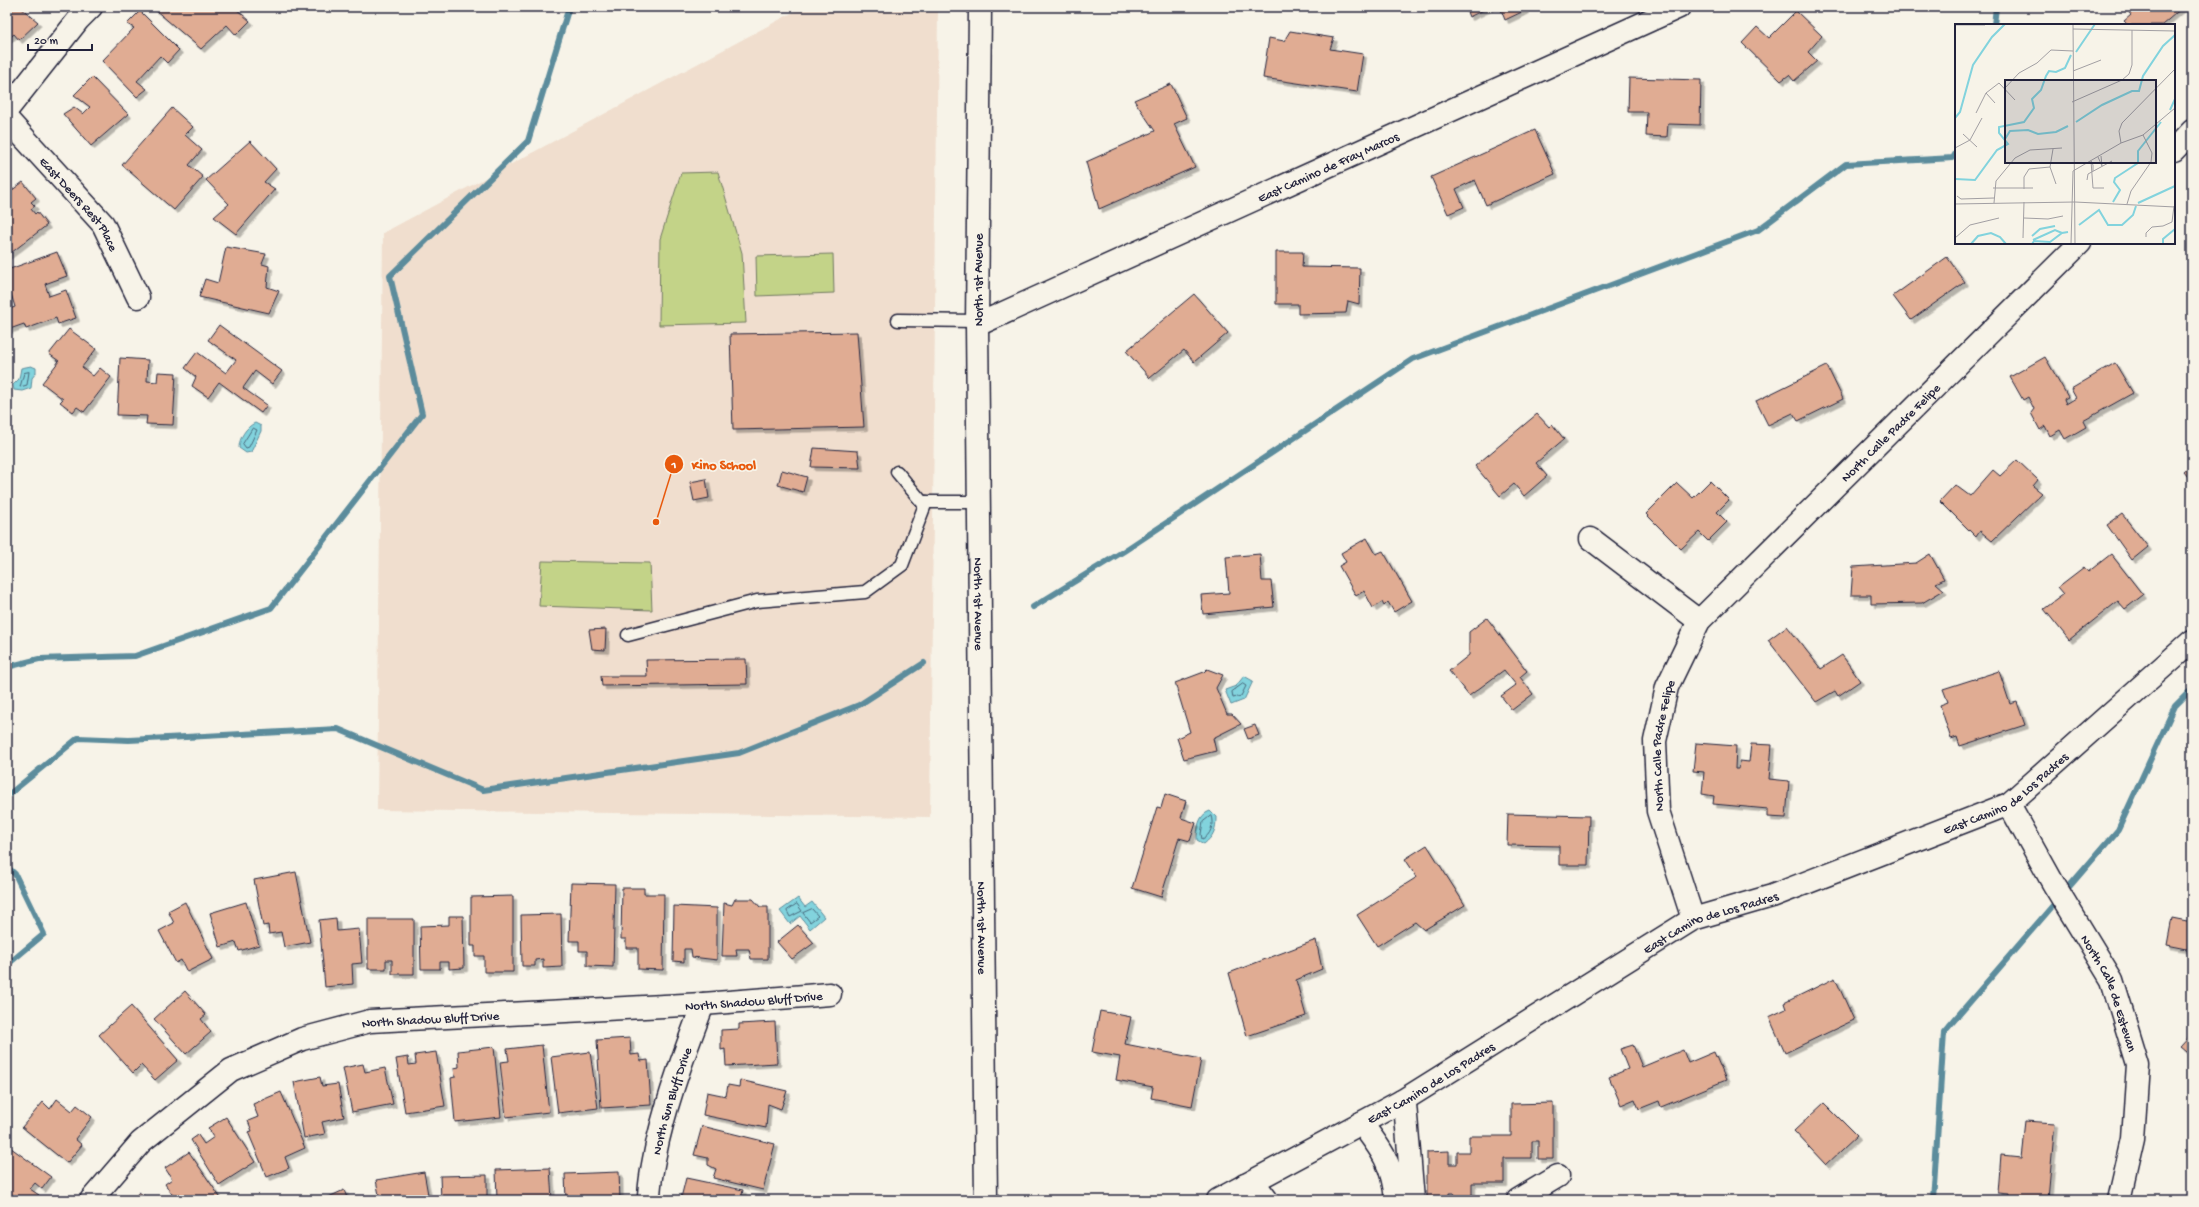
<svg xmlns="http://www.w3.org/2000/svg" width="2199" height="1207" viewBox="0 0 2199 1207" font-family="'Gochi Hand',sans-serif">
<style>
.built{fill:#f0dece}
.green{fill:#c3d388;stroke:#727a62}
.water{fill:#82d3dd;stroke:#5c8c9c}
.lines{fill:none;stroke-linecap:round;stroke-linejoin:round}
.shore{stroke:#48697c;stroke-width:1}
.stream{stroke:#5c8c9c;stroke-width:6}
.building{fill:#e0ac93;stroke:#22223b;filter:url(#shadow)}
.service-casing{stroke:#22223b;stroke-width:15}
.minor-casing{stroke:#22223b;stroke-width:25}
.secondary-casing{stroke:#22223b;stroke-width:25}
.service{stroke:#f7f3e8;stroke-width:12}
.minor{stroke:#f7f3e8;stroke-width:22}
.secondary{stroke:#f7f3e8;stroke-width:22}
.labels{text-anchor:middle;stroke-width:3.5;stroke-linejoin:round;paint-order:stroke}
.street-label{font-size:13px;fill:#22223b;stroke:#f7f3e8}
.inset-river{fill:none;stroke:#82d3dd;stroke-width:2}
.inset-road{fill:none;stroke:#a29fa3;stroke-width:1}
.view{fill:#22223b;fill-opacity:0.15;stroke:#22223b;stroke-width:2}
.inset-edge{fill:none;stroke:#22223b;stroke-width:2}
.leader{fill:none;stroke:#e8590c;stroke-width:1.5}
.callout-dot{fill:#e8590c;stroke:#f7f3e8;stroke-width:1.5}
.mark-label{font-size:12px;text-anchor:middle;font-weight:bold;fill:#fff}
.callout-label{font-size:14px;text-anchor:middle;font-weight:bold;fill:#e8590c;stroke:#f7f3e8;stroke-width:3.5;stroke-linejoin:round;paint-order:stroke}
</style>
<defs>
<filter id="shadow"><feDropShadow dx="3.5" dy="3.5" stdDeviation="0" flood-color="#0004"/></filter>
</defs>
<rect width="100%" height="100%" fill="#f7f3e8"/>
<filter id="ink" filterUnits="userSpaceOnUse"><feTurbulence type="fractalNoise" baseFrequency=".025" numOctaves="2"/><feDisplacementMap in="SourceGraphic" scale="8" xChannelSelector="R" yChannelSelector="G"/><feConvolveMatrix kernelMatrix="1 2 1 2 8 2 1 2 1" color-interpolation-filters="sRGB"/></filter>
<g filter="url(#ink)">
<path class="built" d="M803,7h135l-8,810 -553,-7 6,-577z"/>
<g class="green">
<path d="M718,172l24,81 4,70 -87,2 1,-86 21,-66z"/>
<path d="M833,254l1,39 -77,3 -1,-40z"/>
<path d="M542,561l108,2 2,47 -113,-4z"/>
</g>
<g class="water">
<path d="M31,366l5,2v5l-4,5 -1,10 -9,3 -8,-1 -1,-5 6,-6 2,-11z"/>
<path d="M255,423l6,3v5l-10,21 -5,1 -7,-5c0,-10 7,-21 16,-25z"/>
<path d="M1244,676l9,5 -9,19 -13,5 -6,-15 11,-4z"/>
<path d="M1210,811l6,6c0,12 -2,19 -12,27l-7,-4c0,-11 1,-25 13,-29z"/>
<path d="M798,898l7,9 7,-5 12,15 -14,12 -10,-13 -10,8 -10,-13z"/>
</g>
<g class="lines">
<g class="shore">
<path d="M29,372l-2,13 -7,2 4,-14z"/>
<path d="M253,428l4,2 -8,17 -3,1 -3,-4z"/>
<path d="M1243,684l3,2 -5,10 -8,2 -1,-6z"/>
<path d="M1211,816c3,8 0,20 -9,23l-1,-5 2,-12z"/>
<path d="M797,904l5,7 -12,6 -3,-6z"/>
<path d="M812,909l6,7 -8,6 -7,-9z"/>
</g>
<g class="stream">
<path d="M1994,25l2,-18"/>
<path d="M1033,607l91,-56 289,-192 345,-129 88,-66 107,-6 3,-5"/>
<path d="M7,667l32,-8 96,-3 136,-48 151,-194 -32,-138 138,-135 41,-134"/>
<path d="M7,796l71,-58 51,2 209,-11 145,61 256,-37 120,-48 65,-42"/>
<path d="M7,867l8,7 29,60 -37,31"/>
<path d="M1933,1200l11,-168 174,-202 57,-124 17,-17"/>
</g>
</g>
<g class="building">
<path d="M7,7h13l18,15 -19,18 -5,-6 -7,6z"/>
<path d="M156,7h78l16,14 -14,14 -9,-10 -26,24 -47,-40z"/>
<path d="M1465,7h25l-21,10z"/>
<path d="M1500,7h24l2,3 -21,10z"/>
<path d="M2125,7h56l1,1 -20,17h-34l-4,-4 7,-6z"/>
<path d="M140,11l39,39 -12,13 -7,-7 -23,25 10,8 -10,8 -35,-36 32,-33 -7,-4z"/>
<path d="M1796,11l26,25 -14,16 9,9 -23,20 -5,-6 -8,6 -39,-38 15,-16 12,11z"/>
<path d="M1290,31l44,7 -4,11 33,5 -6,38 -94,-14 6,-40 15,3z"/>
<path d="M92,77l36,37 -37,32 -28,-32 11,-7 9,7 7,-7 -16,-12z"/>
<path d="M1629,78l72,2 -1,45 -32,-1 -1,13 -21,-1 1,-24h-19z"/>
<path d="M1171,84l16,34 -13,6 21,43 -96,42 -13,-47 69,-31 -21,-31z"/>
<path d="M172,108l21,19 -8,8 17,15 -13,15 14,12 -29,33 -52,-45z"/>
<path d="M1535,130l20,44 -69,31 -11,-25 -19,9 8,18 -16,7 -17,-37z"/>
<path d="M250,141l26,28 -12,13 11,7 -39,45 -22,-17 15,-13 -23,-24z"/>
<path d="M23,182l13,16 -5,4 4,4 -4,3 4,5 2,-2 10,13 -40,31v-62z"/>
<path d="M226,247l40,7 -4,10 7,2 -2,21 12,4 -10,22 -70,-16 6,-18 13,4z"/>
<path d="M57,252l10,24 -22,8 4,12 17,-6 10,28 -18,6 -2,-6 -30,11 -2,-5 -17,6v-20l8,-3 -4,-13 -4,2v-26z"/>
<path d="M1276,252h27l-1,15 58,1 -1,36 -11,-3 -2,12 -48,1v-10h-22z"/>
<path d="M1947,257l18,25 -54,38 -18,-24z"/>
<path d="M1194,294l34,39 -34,29 -10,-12 -34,28 -24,-27z"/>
<path d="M219,325l63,46 -10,13 -17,-13 -12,17 24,17 -6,8 -42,-31 -11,15 -16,-11 4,-9 -11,-9 12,-16 29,21 10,-13 -28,-20z"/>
<path d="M69,329l27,20 -14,18 11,9 7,-8 11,9 -27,35 -7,-5 -4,5 -13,-10 3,-3 -21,-16 17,-22 -10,-7z"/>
<path d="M857,332l7,95 -131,3 -3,-96z"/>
<path d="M2045,357l23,40 -4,2 2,5 10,-6 -5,-9 44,-26 18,30 -50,28 3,6 -21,12 -5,-9 -10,6 -5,-10 -5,4 -9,-17 3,-4 -6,-12 -5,3 -13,-23z"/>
<path d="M120,358l28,2 -1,21 10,1 1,-10 18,1 -3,52 -27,-1 1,-8 -30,-1z"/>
<path d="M1827,366l16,33 -45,22 -5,-8 -25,12 -12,-24z"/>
<path d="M1537,414l12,13 3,-3 12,15 -28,24 11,13 -23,20 -10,-12 -14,12 -25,-30z"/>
<path d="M814,448l44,3 2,17 -49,-1z"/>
<path d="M2017,460l21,20 -5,6 9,7 -50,48 -12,-10 -4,6 -36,-36 15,-16 15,11 23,-26 7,6z"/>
<path d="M2192,465v17l-8,-10z"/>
<path d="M782,470l25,7 -4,15 -25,-7z"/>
<path d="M706,479l3,19 -15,3 -4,-19z"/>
<path d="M1710,481l19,19 -12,12 10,10 -19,19 -9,-9 -18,17 -35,-35 31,-31 16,15z"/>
<path d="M2122,514l26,33 -16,13 -25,-35z"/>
<path d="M1367,538l9,16 7,-3 29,50 -18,11 -6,-10 -4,4 -2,-4 -9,6 -9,-17 -8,5 -17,-30 7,-4 -5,-9z"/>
<path d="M1260,554l2,27h9l3,26 -71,7 -2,-19 28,-2 -3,-36z"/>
<path d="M1930,554l14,25 -8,4 8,7 -22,13 -51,1v-9h-20l2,-28 63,-4z"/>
<path d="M2111,554l32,41 -18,14 -7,-8 -49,39 -25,-31 20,-15 -6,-7 26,-20 4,5z"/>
<path d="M1487,618l40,53 -7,6 13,17 -21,16 -11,-14 15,-11 -12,-15 -35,26 -20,-25 20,-16v-23z"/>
<path d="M1787,626l34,43 21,-14 18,26 -22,15 -3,-5 -19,11 -48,-62z"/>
<path d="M606,629l-1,21 -13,-1 -3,-19z"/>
<path d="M746,659l1,25 -145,2 -1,-10h46l-1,-16z"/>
<path d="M1207,669l16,6 -7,13 11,26h5l9,10 -28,14 3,13 -32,8 -7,-21 13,-6 -15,-49 29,-11z"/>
<path d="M1999,671l11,33 7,-2 8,23 -65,21 -3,-9 -6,2 -11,-34 8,-3 -5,-13z"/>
<path d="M1255,725l4,10 -11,4 -4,-10z"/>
<path d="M1696,743l40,3 -1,23h4l1,-8 9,1 2,-18 21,1 -3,34 20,2 -3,37 -18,-1v-8l-55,-5 1,-8 -12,-2 2,-22 -11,-1z"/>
<path d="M1165,794l21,7 -5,17 15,5 -6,18 -11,-3 -18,59 -29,-9 25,-81 4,1z"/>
<path d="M1508,814l81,2 -1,49h-29v-19l-52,-1z"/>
<path d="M1427,845l38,60 -41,25 -9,-8 -38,24 -20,-31 60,-38 -12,-18z"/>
<path d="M296,872l14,70 -26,5 -3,-15 -12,2 -1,-9 -5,1 -9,-46z"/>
<path d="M571,883l44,1 -2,83 -26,-1v-15h-8v-10h-10z"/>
<path d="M622,888h22v6h20l-1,76 -25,-1v-21h-12v-9h-5z"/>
<path d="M513,896v76h-29v-16h-9v-10h-4v-49z"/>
<path d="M735,899h18l7,8h8v52h-17l-2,-10h-13l1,7h-15l2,-53 8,2z"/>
<path d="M185,902l28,57 -26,13 -6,-12 -5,3 -17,-32 15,-8 -6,-12z"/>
<path d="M246,902l13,43 -20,6 -3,-9 -16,5 -10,-34z"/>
<path d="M674,906l43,2v52l-25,-3 -1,-8h-7v13l-11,-1z"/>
<path d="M561,914l1,53 -19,1v-9l-8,1v6h-13l-1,-51z"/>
<path d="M449,916h14l1,52 -15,1v-7h-9v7h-19l-1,-43 29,-1z"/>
<path d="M336,918l1,13 22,-2 3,34 -10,1 1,20 -28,3 -6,-67z"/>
<path d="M2172,918l20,4v28l-25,-5z"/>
<path d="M368,919h46v55h-22v-14h-6v9h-18z"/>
<path d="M798,925l16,18 -22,16 -15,-17z"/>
<path d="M1316,940l6,29 -26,11 10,36 -59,20 -18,-63z"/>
<path d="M1835,978l19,42 -69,33 -16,-36 17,-8 -2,-6z"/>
<path d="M185,991l21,24 -5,4 10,13 -25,22 -32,-35z"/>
<path d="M131,1006l47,54 -23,20 -14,-15 -8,8 -34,-38z"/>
<path d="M1100,1011l31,6 -6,27 76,15 -9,47 -41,-8 2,-11 -37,-7 4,-23 -28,-5z"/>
<path d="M775,1022l2,41 -51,3 -1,-17 -4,1v-20l18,-1v-5z"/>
<path d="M2192,1034v23l-12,-10z"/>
<path d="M630,1038l1,17 8,-1 1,7 8,-1 3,45 -50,3 -4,-68z"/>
<path d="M542,1045l7,67 -43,5 -6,-55 9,-1 -2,-12z"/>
<path d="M1633,1045l9,22 41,-17 5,13 26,-11 12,28 -65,27 -2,-6 -20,8 -4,-10 -14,6 -12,-28 19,-8 -8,-20z"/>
<path d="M494,1047l7,70 -46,5 -4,-44 4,-1 -1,-9 5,-1 -1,-16z"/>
<path d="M436,1052l9,54 -40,6 -9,-53 12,-2 1,8 7,-1 -1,-9z"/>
<path d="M590,1052l8,56 -40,5 -7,-56z"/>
<path d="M363,1064l2,8 20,-4 8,36 -41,8 -9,-44z"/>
<path d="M320,1077l2,9 16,-2 6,33 -22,5 3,12 -21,4 -10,-56z"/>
<path d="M740,1080l47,11 -6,18 -13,-5 -2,24 -63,-13 4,-23 19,4 2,-11 11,2z"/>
<path d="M281,1092l24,56 -20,9 4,11 -22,9 -19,-45 4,-1 -4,-10 10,-4 -5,-13z"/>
<path d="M57,1099l15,12 5,-6 15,12 -17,22 7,6 -15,18 -45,-36 21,-25 7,7z"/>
<path d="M1553,1103v56h-15v-18h-6v17h-28v25h-32v17h-18v-7h-5v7h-22v-48l22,-1v13h8v-12h12v-16h42v-32z"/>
<path d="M1824,1103l33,33 -31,29 -32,-34z"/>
<path d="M226,1117l29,45 -36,23 -28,-45 7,-5 6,9 10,-7 -6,-9z"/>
<path d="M2025,1121l30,2 -7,77h-39v-6l-11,-1 3,-39 20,2z"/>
<path d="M702,1126l73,18 -12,46 -50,-12 3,-9 -8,-4v-7l-14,-3z"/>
<path d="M7,1145l44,32 -9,12 -7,-6 -5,6 9,6 -4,5h-21l-7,-5z"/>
<path d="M189,1152l33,48h-46l-11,-16 7,-5 -7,-11z"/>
<path d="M550,1168l2,32h-55l-1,-30z"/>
<path d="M424,1172l5,28h-49l-4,-20z"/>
<path d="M619,1172l1,28h-54l-1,-26z"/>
<path d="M487,1175v25h-46l-1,-24z"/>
<path d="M686,1178l57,12 -2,10 -60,-2z"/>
<path d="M344,1190l4,10h-26z"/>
<path d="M139,1192l11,8h-17z"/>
</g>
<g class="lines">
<g class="service-casing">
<g id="service">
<path d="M898,320l79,1"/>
<path d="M897,472l25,30h58"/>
<path d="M628,635l129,-34 108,-9 37,-27 24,-63"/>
</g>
</g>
<g class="minor-casing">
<g id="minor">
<path d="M7,110l71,-90 13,-13"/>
<path id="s1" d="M7,119l96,105 35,73"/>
<path d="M2174,150l18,-19"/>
<path id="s2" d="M977,325l702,-318"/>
<path d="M1591,539l108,82"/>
<path id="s3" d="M2009,804l44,79 59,97 26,85 -5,74 -14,61"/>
<path id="s4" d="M1693,919l-35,-108 -3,-70 12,-54 32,-66 381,-378"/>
<path d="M1402,1101l3,3 8,96"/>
<path d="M1361,1123c21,27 32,42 35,77"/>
<path d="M1248,1195l-3,-10 16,7 6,8"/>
<path id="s5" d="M91,1200l50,-58 90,-72 71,-31 68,-18 333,-17 127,-10"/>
<path id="s6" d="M649,1200c0,-21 5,-40 9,-60 11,-46 28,-91 45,-136"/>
<path id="s7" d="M1218,1200l184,-99 291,-182 79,-23 237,-92 183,-163"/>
<path d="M1518,1200l40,-24"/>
</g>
</g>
<g class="secondary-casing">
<g id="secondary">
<path id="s8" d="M980,7l-3,318 9,875"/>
</g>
</g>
<use href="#service" class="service"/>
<use href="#minor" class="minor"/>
<use href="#secondary" class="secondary"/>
</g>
</g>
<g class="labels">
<g class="street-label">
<text dy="5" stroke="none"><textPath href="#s2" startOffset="385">East Camino de Fray Marcos</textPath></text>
<text dy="5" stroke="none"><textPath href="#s1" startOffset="112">East Deers Rest Place</textPath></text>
<text transform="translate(977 280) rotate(-90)" y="5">North 1st Avenue</text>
<text dy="5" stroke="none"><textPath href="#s4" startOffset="581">North Calle Padre Felipe</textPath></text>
<text dy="5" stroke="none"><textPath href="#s8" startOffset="597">North 1st Avenue</textPath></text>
<text dy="5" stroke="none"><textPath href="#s4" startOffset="180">North Calle Padre Felipe</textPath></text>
<text dy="5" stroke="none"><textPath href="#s7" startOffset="891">East Camino de Los Padres</textPath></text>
<text dy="5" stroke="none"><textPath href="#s7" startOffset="567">East Camino de Los Padres</textPath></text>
<text dy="5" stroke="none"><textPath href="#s8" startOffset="921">North 1st Avenue</textPath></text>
<text dy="5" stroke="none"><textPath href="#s3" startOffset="215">North Calle de Estevan</textPath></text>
<text dy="5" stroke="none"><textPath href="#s5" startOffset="724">North Shadow Bluff Drive</textPath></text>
<text dy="5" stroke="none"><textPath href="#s5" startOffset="400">North Shadow Bluff Drive</textPath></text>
<text dy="5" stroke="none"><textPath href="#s7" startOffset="243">East Camino de Los Padres</textPath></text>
<text dy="5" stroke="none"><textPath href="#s6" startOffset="102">North Sun Bluff Drive</textPath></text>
</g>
</g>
<g transform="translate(1955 24)">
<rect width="220" height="220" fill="#f7f3e8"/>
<path class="inset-river" d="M121,28l19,-28M215,86l5,-11M0,94l5,-6 13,-47 19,-28 13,-13M121,98l26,-17 30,-14h7l4,-15 20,-30 12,-11M50,115l5,-8 18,-1 10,4 18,-2 12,-6M0,155l20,1 22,-30 11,-6 -9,-11v-6l25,-5 10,-14 -2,-9 9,-9 5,-14 3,-5 7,1 9,-4 6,-13M158,178l7,-12 -6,-8 1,-4 23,-15v-12l23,-29M183,179l37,-17M124,201l20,-15 9,15h14l11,-10 3,-9M77,212l8,-7 15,-3M78,216l22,-10 7,3M16,220l7,-8 13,-3 9,4 6,7M77,220l2,-3 16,1 12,-9 6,-1M208,220v-5l12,-10"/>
<path class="inset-road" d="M118,0l2,220M0,1h30M118,5l102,2M118,47l28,-11M44,59l16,17M50,64l14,-15 18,-10 14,-13 22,1M31,69l9,10M117,78l50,-22 7,-6 3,-9v-35M21,89l10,-20 13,-10M8,110l14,13M166,119l-2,-12 3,-8 53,-54M0,124l15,-8 12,-22M98,125l-3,18 6,17M143,133l4,9 -1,-10M118,147l48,-28 22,-8 32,-27M138,147v-6l-2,-4 2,27h11M132,156l1,-6 24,-13M38,164h40M69,165v-12l5,-8 21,-2M2,172l4,3 33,-1M39,179l2,-22 19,-23 15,-8 32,-2M0,180l120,-2 100,5M172,180l4,-13 20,-29 1,-9 -9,-18M69,194l24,1 15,-3M191,213v-4l6,-6 11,-1 9,-4 2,-16M0,214l15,-13 29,-7M68,214l1,-36M116,220l2,-73"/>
<path class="view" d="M50,56h151v83h-151z"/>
<rect width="220" height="220" class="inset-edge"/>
</g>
<path class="leader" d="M656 522L674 464"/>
<g class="callout-dot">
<circle cx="656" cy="522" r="4"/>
<circle cx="674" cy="464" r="10"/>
</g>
<g class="mark-label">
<text x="674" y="468">1</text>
</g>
<g class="callout-label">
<text x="724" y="469">Kino School</text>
</g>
<rect width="2199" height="1207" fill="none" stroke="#f7f3e8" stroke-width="24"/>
<rect x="12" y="12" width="2175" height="1183" fill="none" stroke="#22223b" stroke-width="1.5" filter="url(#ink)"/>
<path d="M28 44v6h64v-6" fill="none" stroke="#22223b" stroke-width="2"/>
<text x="34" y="44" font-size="12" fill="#22223b" stroke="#f7f3e8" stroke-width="3" paint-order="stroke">20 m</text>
</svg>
